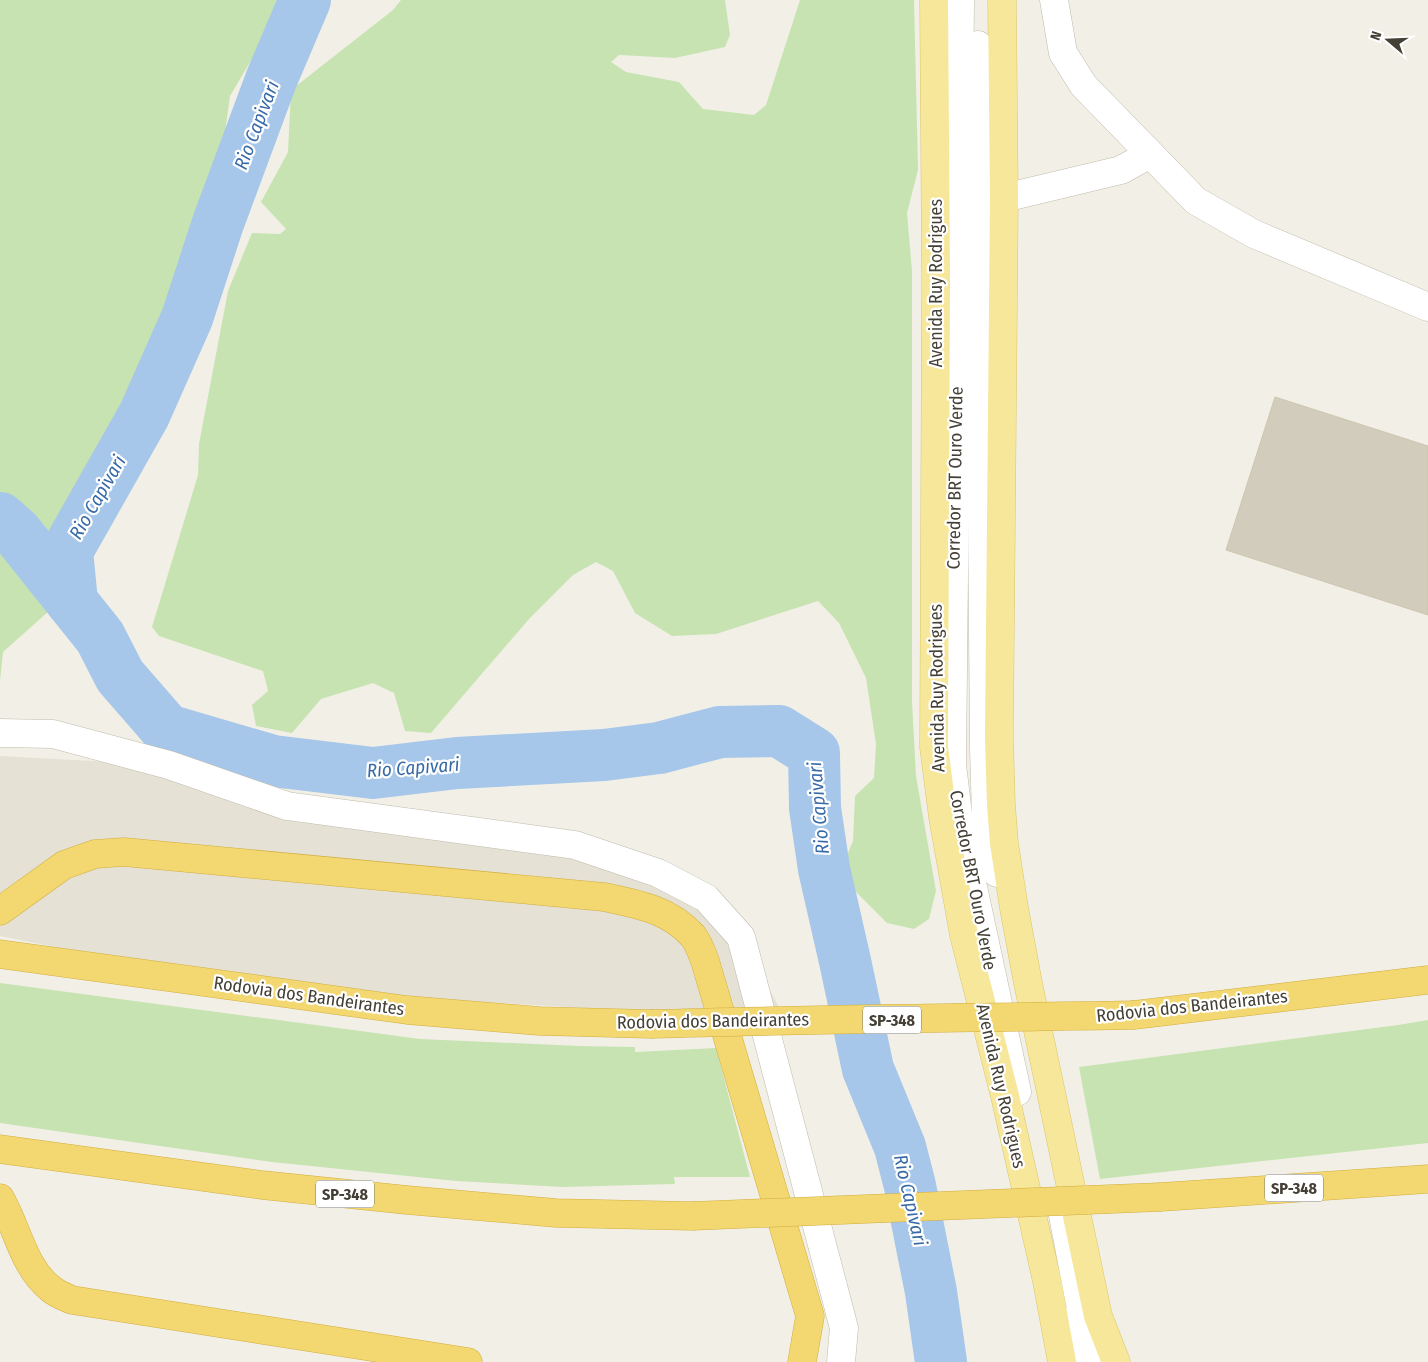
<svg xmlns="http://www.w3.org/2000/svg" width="1428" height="1362" viewBox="0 0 1428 1362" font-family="'Fira Sans Condensed',sans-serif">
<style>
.residential{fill:#e5e2d5}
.green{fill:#c7e3b2}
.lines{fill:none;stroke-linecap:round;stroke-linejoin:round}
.river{stroke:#a6c6ea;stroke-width:52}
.building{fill:#d2ccbc;stroke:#cdc5b0}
.minor-casing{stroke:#bfbbac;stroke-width:29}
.major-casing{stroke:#dac66c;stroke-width:29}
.highway-casing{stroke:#d1ae41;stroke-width:29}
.minor{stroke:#fff;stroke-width:28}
.major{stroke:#f6e79a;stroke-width:28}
.highway{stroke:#f3d770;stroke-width:28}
.highway-bridge-casing{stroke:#d1ae41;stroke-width:29;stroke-linecap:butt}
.highway-bridge{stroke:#f3d770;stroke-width:28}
.labels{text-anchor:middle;stroke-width:4.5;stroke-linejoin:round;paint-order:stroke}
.shield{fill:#fff;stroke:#7c7972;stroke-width:1}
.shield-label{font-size:16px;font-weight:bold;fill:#444036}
.street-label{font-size:18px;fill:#444036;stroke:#fff}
.water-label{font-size:19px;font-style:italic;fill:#376aa7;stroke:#fff}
</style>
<rect width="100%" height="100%" fill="#f2f0e6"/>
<path class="residential" d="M0,756l169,9 118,41 371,67 83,64 45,83 -523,-31 -263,-53z"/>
<g class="green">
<path d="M0,0h296l-40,52 -26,44 -32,233 -53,89 -63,130 -41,31 -2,12 10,20 -46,41 -3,29z"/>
<path d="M401,0h324l5,35 -5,12 -50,11 -56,-3 -8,7 15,10 53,10 24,27 51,6 12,-10 34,-105h114l4,170 -11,43 5,58v430l4,75 20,115 -7,28 -15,10 -27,-6 -48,-48 14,-34 2,-45 19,-18 2,-34 -10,-66 -27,-55 -21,-22 -102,33 -44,2 -37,-23 -22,-42 -17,-9 -23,13 -44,44 -98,114 -26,-2 -11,-38 -21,-10 -52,16 -29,34 -36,-7 -4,-21 16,-14 -5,-20 -104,-35 -7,-9 46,-152 1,-31 29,-153 24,-58 28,1 6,-5 -25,-27 27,-50 3,-62 102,-80z"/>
<path d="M0,983l420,56 159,7 56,1v5l81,-4 34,129h-76l1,7 -112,3 -107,-6 -184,-19 -272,-39z"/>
<path d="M1428,1020v123l-328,36 -21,-112 319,-42z"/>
</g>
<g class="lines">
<g class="river">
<path d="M305,0l-34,80 -53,143 -31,95 -43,97 -77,136 5,51 28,35 20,39 47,54 106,31 100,12 84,-10 147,-8 55,-7 61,-16 59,-1 35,22 1,55 9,61 21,92 23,108 32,78 10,39 21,106 10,70"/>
<path d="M0,518l16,14 56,70"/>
</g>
</g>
<path class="building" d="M1275,397l153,49v169l-202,-65z"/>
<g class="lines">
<g class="minor-casing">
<g id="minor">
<path d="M960,0l-8,765 7,57 58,270"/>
<path d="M1054,0l9,53 21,33 112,115 58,33 174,73"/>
<path d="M978,45l6,703 2,69 11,56"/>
<path d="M1004,198l117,-28 29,-16"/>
<path d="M0,733l53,1 116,31 118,41 288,39 83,28 48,25 35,39 103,391 -3,34"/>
<path d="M1061,1205l22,114 13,43"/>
<path d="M1066,1322l10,40"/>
</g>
</g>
<g class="major-casing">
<g id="major">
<path d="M934,0l2,280 -2,467 9,70 21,118 41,161 42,185 15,81"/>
<path d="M1002,0l2,198 -5,539 2,68 3,38 10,65 14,75 70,333 18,46"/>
</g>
</g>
<g class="highway-casing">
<g id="highway">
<path d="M0,911l64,-46 31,-11 29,-2 480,45c33,7 65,12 89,39 5,6 9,17 12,25l105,355 -8,46"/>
<path d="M0,954l407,56 132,11 111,3"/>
<path d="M1134,1015l294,-35"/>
<path d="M0,1149l262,36 145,15 149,13 136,3"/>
<path d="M1161,1197l267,-18"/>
<path d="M0,1198c18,31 23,69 51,91 6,5 14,8 21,11l396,62"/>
</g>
</g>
<use href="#minor" class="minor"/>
<use href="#major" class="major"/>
<use href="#highway" class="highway"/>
<g class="highway-bridge-casing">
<g id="highway-bridge">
<path d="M650,1024c161,-5 322,-6 484,-9"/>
<path d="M692,1216l469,-19"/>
</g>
</g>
<use href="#highway-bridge" class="highway-bridge"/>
</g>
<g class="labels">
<g class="shield">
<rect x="863" y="1006.5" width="58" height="27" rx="4"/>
<rect x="1265" y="1174.5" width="58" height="27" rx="4"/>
<rect x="316" y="1180.5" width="58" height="27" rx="4"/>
</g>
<g class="shield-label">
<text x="892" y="1026">SP-348</text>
<text x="1294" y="1194">SP-348</text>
<text x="345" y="1200">SP-348</text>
</g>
<g class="street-label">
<text transform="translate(936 283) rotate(-90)" y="6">Avenida Ruy Rodrigues</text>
<text transform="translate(955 478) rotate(-89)" y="6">Corredor BRT Ouro Verde</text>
<text transform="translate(937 688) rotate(-91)" y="6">Avenida Ruy Rodrigues</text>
<text transform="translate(973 880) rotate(79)" y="6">Corredor BRT Ouro Verde</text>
<text transform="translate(309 996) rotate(8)" y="6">Rodovia dos Bandeirantes</text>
<text transform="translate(1192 1006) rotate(-6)" y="6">Rodovia dos Bandeirantes</text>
<text transform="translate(713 1021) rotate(-1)" y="6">Rodovia dos Bandeirantes</text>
<text transform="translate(1001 1086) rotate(77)" y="6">Avenida Ruy Rodrigues</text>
</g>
<g class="water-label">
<text transform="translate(256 125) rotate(-69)" y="7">Rio Capivari</text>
<text transform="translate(97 497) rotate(-60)" y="7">Rio Capivari</text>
<text transform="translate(413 767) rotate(-4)" y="7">Rio Capivari</text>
<text transform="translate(818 808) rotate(-95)" y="7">Rio Capivari</text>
<text transform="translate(911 1200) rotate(77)" y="7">Rio Capivari</text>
</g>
</g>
<g transform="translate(1388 40) rotate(289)" stroke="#ffffff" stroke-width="4" paint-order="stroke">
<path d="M0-4L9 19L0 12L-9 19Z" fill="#444036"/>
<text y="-8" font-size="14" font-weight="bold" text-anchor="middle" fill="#444036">N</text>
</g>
</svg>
